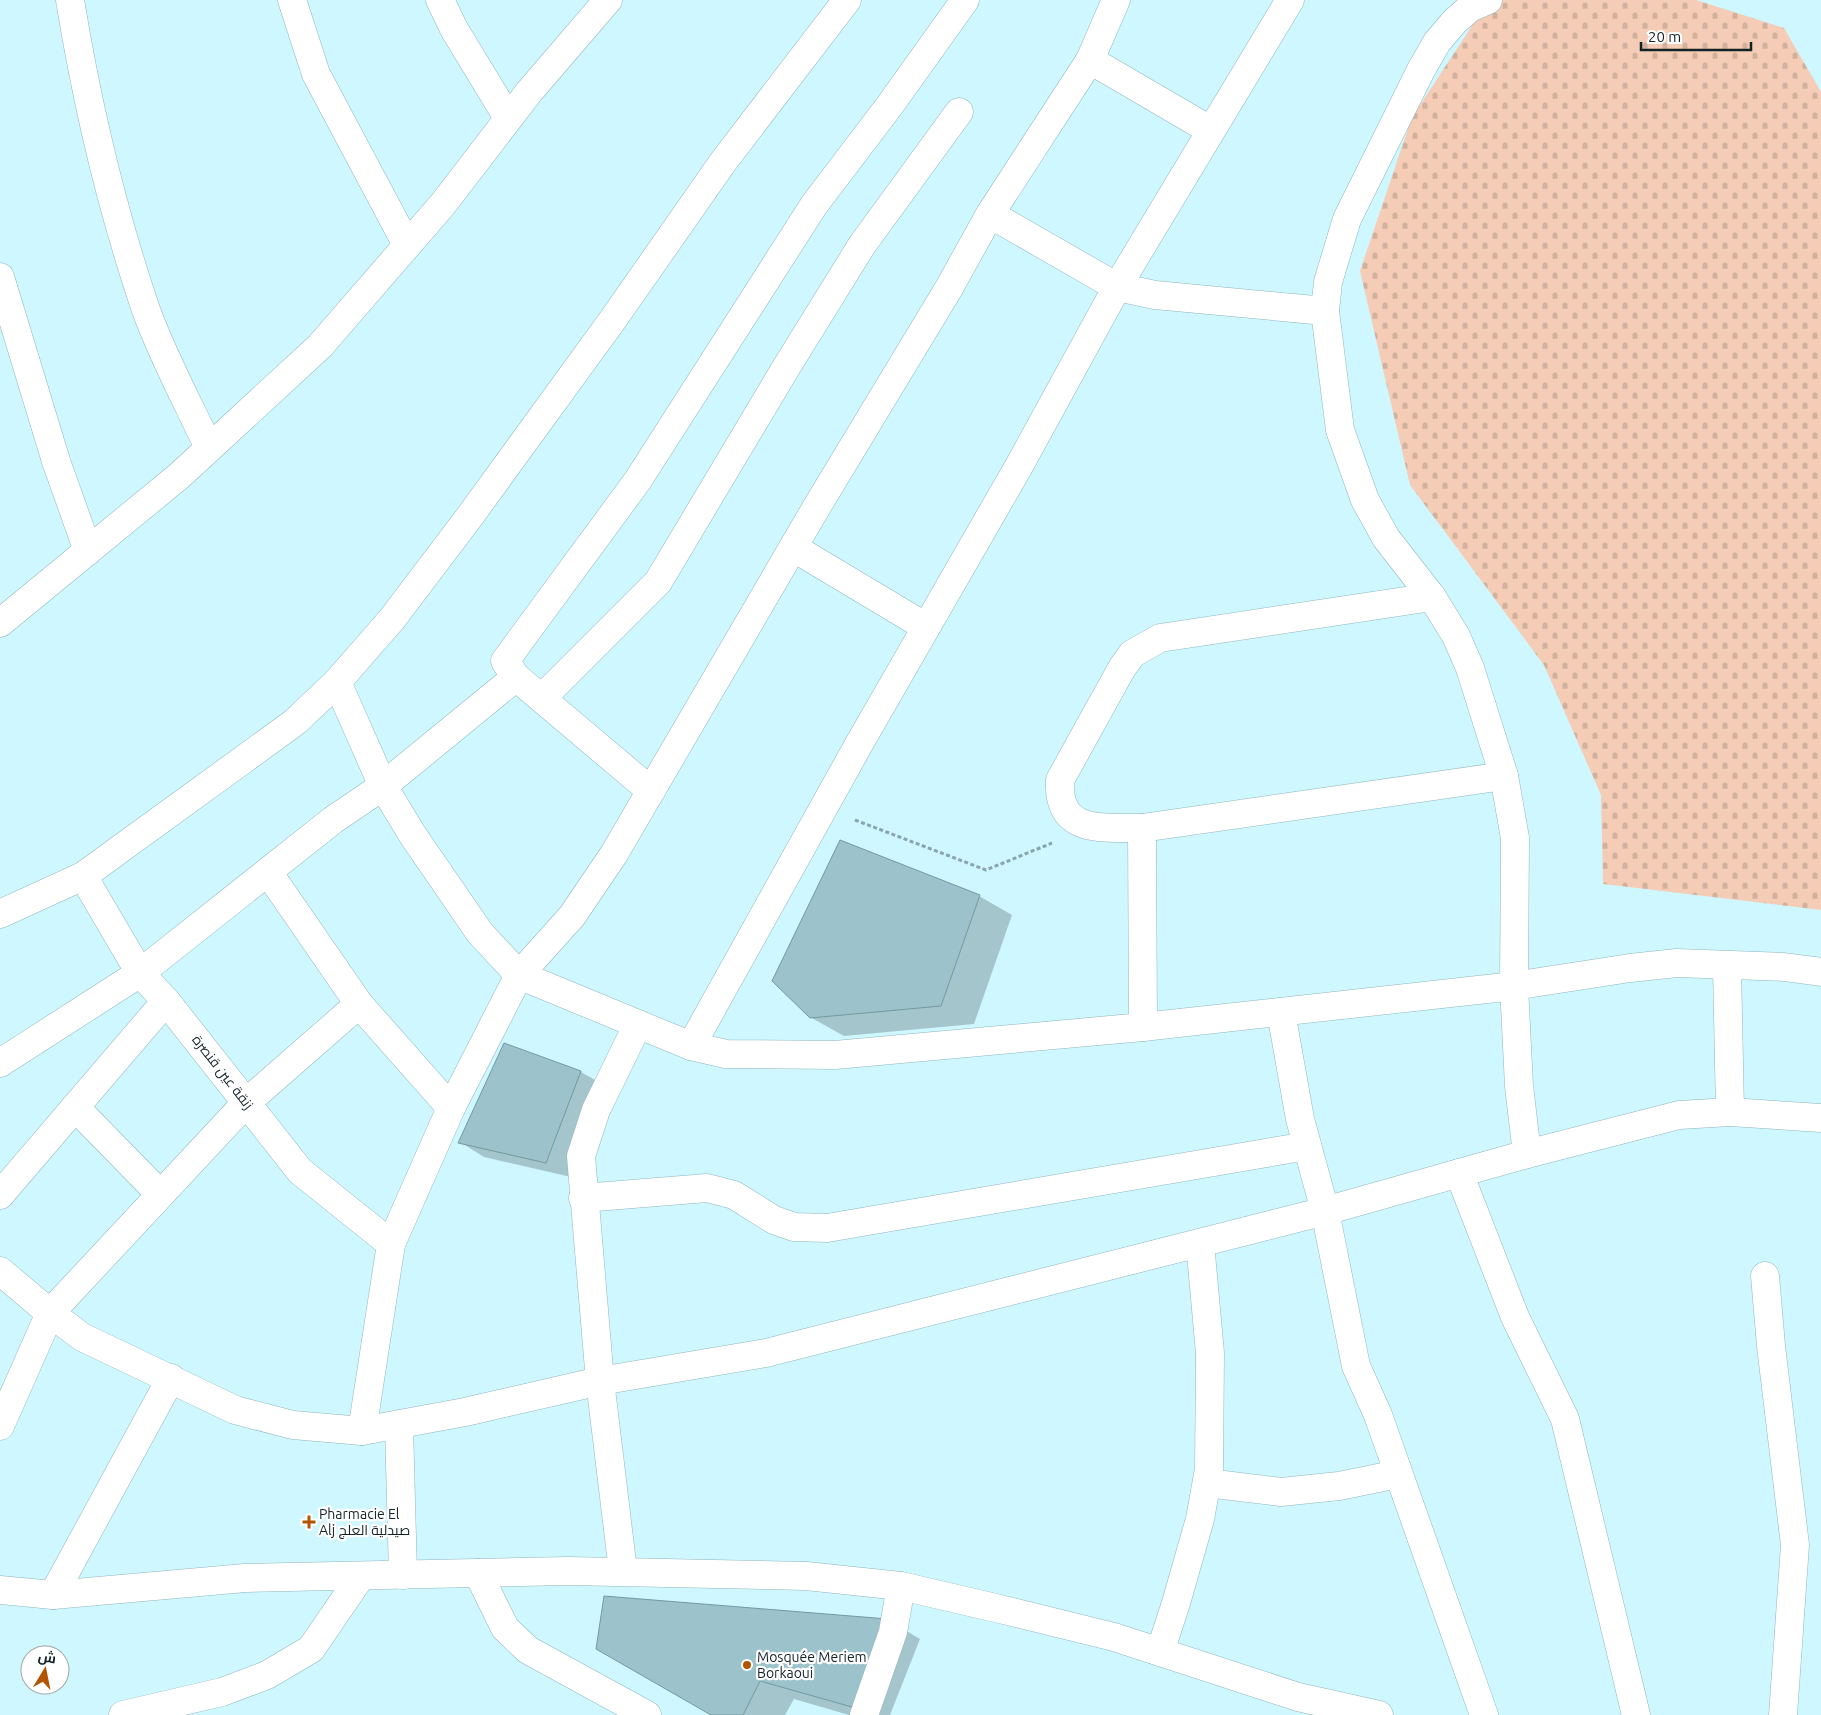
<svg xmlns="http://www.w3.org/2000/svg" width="1821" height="1715" viewBox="0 0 1821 1715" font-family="Ubuntu,Cairo,sans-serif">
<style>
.cemetery{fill:url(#cemetery-stones)}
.shadow{fill:#0003}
.building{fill:#9cc3cb;stroke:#7399a0}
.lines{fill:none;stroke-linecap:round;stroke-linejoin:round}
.minor-casing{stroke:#90b6bd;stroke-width:29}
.path{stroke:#87a5ab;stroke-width:3;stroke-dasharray:4 2.5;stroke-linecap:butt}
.minor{stroke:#fff;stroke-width:28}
.poi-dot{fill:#b25500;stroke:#fff;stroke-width:2}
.labels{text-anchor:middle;stroke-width:4.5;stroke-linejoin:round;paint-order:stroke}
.street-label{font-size:14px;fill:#132225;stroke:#fff}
.poi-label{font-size:14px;fill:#132225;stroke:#fff;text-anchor:start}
</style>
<defs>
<pattern id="cemetery-stones" width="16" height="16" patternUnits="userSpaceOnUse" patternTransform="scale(1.25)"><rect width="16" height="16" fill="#f5cdb7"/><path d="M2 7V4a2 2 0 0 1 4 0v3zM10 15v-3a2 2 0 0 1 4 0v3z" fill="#d1b09d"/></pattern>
</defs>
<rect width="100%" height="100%" fill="#cff7ff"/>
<path class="cemetery" d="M1489,0h207l88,28 37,64v818l-218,-26 -2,-89 -57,-130 -134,-180 -50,-214 52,-154z"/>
<g class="shadow">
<path d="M979,896l33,19 -38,109 -130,12 -34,-19z"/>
<path d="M581,1072l25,14 -35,91 -87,-20 -24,-15z"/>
<path d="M888,1620l32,19 -30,76h-41l-55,-16 -9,16h-72l-115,-66z"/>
</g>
<g class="building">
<path d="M840,840l140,55 -39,111 -131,12 -38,-37z"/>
<path d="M504,1043l77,28 -35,92 -88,-20z"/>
<path d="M604,1596l284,23 -36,88 -92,-26 -17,34h-32l-115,-66z"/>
</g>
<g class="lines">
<g class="minor-casing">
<g id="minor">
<path d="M70,0c17,104 42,210 76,310 17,47 42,93 63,138"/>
<path d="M292,0l24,74 91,171"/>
<path d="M440,0l14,29 54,89"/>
<path d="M1488,0l-18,8 -15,13 -18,21 -16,28 -74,149 -19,63 -3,29 15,119 25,70 21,38 46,59 24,39 14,32 34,108 11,62 -1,148 5,100 8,68"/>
<path d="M1090,60l120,70"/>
<path d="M990,214l127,73 38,8 170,16"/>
<path d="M0,277l56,184 32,90"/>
<path d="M794,548l132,79"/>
<path d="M0,623l179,-147 141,-130 123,-142 86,-112 79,-92"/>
<path d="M337,682l46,104 29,48 68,99 39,42 172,71 35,8 109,1 308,-28 371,-41 116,-18 47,-5 107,4 37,5"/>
<path d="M542,698l116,-116 129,-216 75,-121 97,-133"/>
<path d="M651,791l-135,-114 -11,-16 133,-181 176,-275 76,-100 75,-105"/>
<path d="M1142,828c-40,-1 -85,7 -82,-48l62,-112 10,-14 28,-16 272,-41"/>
<path d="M268,872l91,132 92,104"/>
<path d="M83,876l57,97 26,28 134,170 91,73"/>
<path d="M0,914l83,-38 212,-154 42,-40 55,-63 78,-103 144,-198 109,-156 124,-162"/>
<path d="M1727,966l3,146"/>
<path d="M1281,1012l19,107 25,92 31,155 22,49 106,300"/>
<path d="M1143,1027l-1,-199 362,-52"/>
<path d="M691,1046l168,-302 160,-278 98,-179 173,-287"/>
<path d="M0,1063l140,-90 193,-153 50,-34 133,-109"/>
<path d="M75,1107l85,87"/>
<path d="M1459,1173l56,144 50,102 71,296"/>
<path d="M0,1195l166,-194"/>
<path d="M583,1198l124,-10 27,7 40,25 20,7 33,1 480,-82"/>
<path d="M0,1271l50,42 32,24 153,73 58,15 69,6 103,-19 135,-31 166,-28 559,-142 202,-57 152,-39 51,-3 91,6"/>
<path d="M1765,1276l6,70 24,199 -12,170"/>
<path d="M0,1426l50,-113 197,-211 112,-98"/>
<path d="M399,1426l4,149"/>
<path d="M362,1431l29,-187 60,-136 68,-133 53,-59 42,-62 205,-351 130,-215 41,-74 100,-154 26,-60"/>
<path d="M1207,1483l74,9 58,-6 59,-12"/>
<path d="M623,1571l-23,-190 -19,-225 15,-46 42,-86"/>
<path d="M478,1573l27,55 23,22 119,65"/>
<path d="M0,1590l53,5 192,-17 323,-7 238,5 95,10 99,23 114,28 184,60 81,18"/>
<path d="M53,1595l118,-217"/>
<path d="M1160,1652l16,-49 24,-84 9,-50 1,-116 -10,-110"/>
<path d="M123,1715l99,-23 45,-17 44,-26 50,-73"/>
<path d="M864,1715l29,-83 8,-46"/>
</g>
</g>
<path class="path" d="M855,820l131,50 66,-27"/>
<use href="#minor" class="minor"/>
</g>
<g class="poi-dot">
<path d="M306.5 1514.5h5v5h5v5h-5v5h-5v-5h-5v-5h5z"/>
<circle cx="747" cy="1665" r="5"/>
</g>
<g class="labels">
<g class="street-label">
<text transform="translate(223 1072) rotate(52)" y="5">زنقة عين قنصرة</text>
</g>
<g class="poi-label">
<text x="319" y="1519">Pharmacie El<tspan x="319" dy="16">Alj صيدلية العلج</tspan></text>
<text x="757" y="1662">Mosquée Meriem<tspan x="757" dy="16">Borkaoui</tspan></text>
</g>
</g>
<g transform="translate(45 1670) rotate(10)"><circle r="24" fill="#ffffff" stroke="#a1a7a8"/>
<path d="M0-4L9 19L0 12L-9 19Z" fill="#b25500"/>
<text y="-8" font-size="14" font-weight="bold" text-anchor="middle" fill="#132225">ش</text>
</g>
<path d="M1641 42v8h110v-8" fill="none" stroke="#132225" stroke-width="2.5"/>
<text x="1648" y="42" font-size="15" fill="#132225" stroke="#ffffff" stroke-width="4" paint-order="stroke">20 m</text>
</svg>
